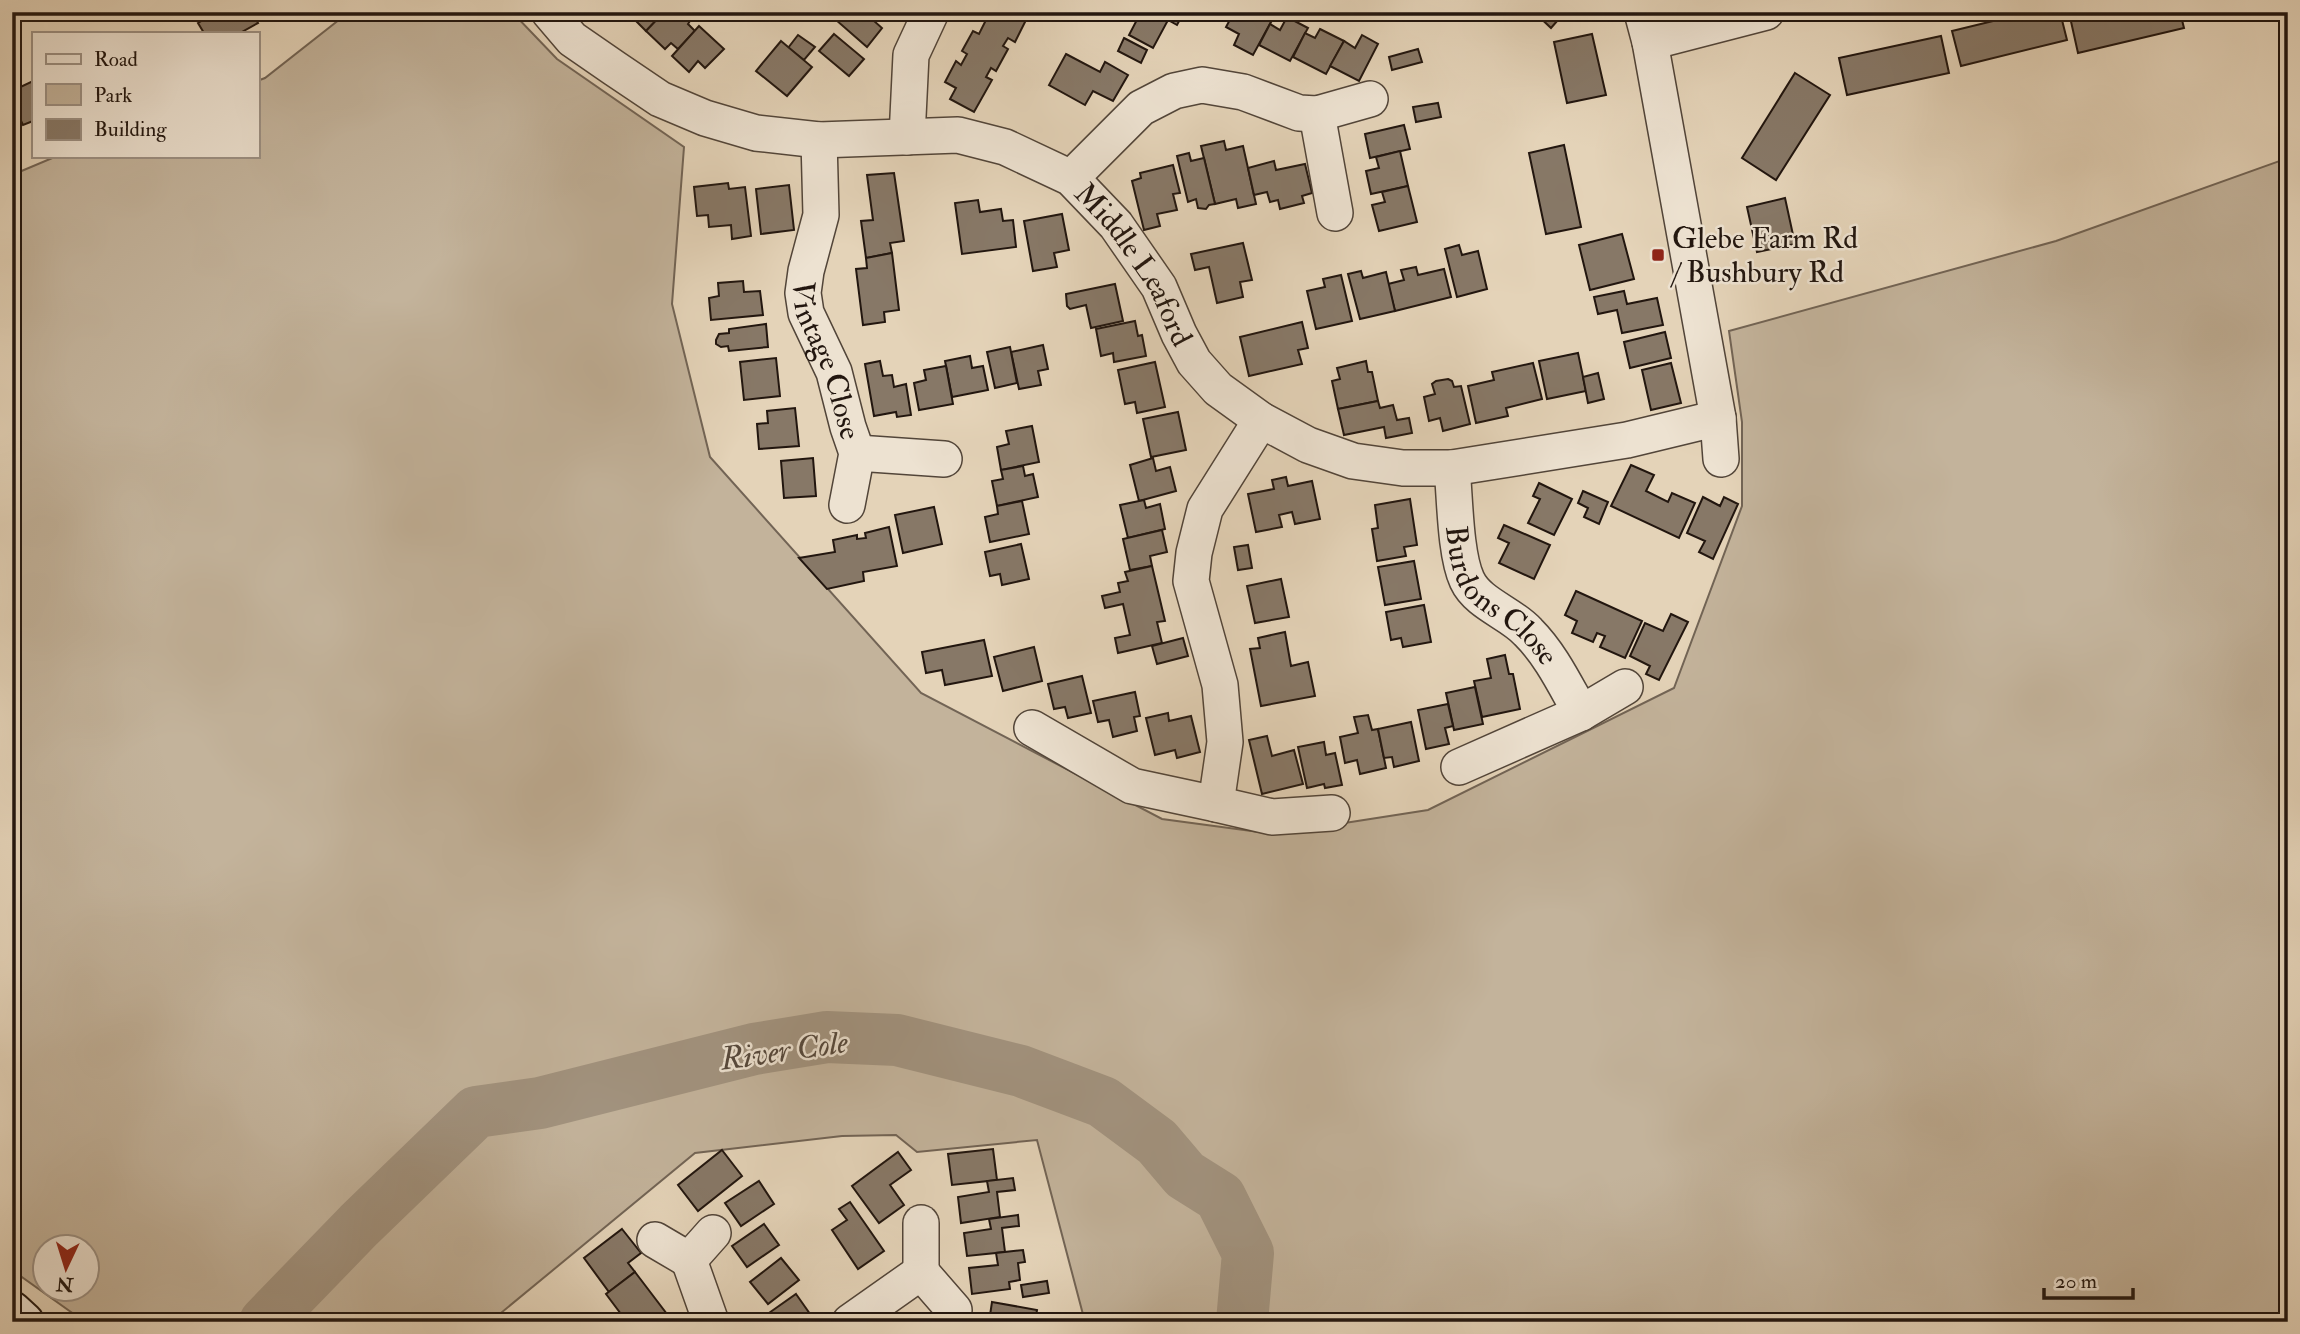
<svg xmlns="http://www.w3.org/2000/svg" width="2300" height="1334" viewBox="0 0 2300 1334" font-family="'IM FELL Double Pica',serif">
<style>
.green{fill:#c3b39b;stroke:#726455;stroke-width:2;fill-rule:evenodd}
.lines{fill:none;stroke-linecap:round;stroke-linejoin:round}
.river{stroke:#a2937f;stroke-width:52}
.building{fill:#877867;stroke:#22160f;stroke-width:2}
.street-casing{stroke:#524539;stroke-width:38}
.secondary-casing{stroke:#22160f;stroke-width:42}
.street{stroke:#ede2d1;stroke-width:35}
.secondary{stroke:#ede2d1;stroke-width:38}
.poi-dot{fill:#8f2418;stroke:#ede2d1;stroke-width:2.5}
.labels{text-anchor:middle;stroke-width:5;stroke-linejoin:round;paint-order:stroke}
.poi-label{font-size:30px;fill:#22160f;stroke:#ede2d1;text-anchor:start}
.street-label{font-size:30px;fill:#22160f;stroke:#ede2d1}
.water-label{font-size:32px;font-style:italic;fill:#55483c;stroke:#ede2d1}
</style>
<rect width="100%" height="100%" fill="#e4d3b8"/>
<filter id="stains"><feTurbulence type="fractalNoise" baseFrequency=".00286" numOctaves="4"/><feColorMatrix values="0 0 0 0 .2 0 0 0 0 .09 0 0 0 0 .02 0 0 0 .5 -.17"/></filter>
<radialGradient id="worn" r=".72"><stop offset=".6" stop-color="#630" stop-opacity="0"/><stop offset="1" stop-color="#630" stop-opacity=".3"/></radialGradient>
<path class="green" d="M349,12h163l45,47 127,88 -12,157 38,153 211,236 241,126 112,15 154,-24 246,-122 68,-182v-84l-13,-91 327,-90 232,-83v1164h-1203l-48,-182 -120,12 -21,-17 -54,1 -147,17 -205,169h-405l-73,-52v-1095l45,-19h200v-75l8,-3zM46,1246h42v42h-42z"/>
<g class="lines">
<path class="river" d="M265,1322l94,-97 117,-113 64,-9 214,-54 73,-12 70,3 124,31 82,31 54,40 28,33 35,22 28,56 -6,69"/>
</g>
<g class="building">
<path d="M217,12h35l6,11 -18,10h-36l-6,-10z"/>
<path d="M627,12h37l-18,19z"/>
<path d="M664,12h17l9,9 -2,3 7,7 -17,18 -7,-6 -6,6 -19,-18z"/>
<path d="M843,12h21l18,16 -15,19 -31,-27z"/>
<path d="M990,12h40l-15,30 -7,-4 -5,8 5,3 -12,22 -5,-3 -5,9 6,3 -18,32 -24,-13 6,-11 -11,-6 11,-21 5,4 6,-11 -5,-3 11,-20 6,3z"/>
<path d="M1141,12h43l-7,13 -9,-5 -15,28 -24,-13z"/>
<path d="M1234,12h20l17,10 -18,33 -19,-10 5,-11 -13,-7z"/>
<path d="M1534,12h31l-14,16z"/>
<path d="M2030,12h30l7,28 -106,26 -9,-35z"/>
<path d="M2088,12h92l4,16 -106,25 -8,-36z"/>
<path d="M1287,17l21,11 -18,33 -31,-16 11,-21 10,6z"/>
<path d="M699,26l25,23 -19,19 -7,-7 -9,11 -17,-16z"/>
<path d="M1320,29l24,12 -18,33 -33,-17 12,-24 10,5z"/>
<path d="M834,34l30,25 -15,17 -30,-25z"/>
<path d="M1592,34l14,61 -39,8 -13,-61z"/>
<path d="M798,35l17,12 -11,13 -16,-12z"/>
<path d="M1362,35l16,9 -19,37 -29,-15 14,-25 11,7z"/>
<path d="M1941,36l8,37 -102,22 -8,-37z"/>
<path d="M1124,38l23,12 -6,13 -23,-12z"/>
<path d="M781,41l31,26 -25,29 -31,-25z"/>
<path d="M1418,49l4,13 -30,8 -3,-13z"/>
<path d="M1066,54l34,18 5,-10 23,13 -15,26 -20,-10 -8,14 -36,-20z"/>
<path d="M1795,73l35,22 -54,85 -34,-22z"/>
<path d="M33,81v40l-10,4 -11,-23v-11z"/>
<path d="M1438,103l3,14 -25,5 -3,-15z"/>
<path d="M1404,125l6,24 -40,9 -5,-24z"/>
<path d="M1224,141l2,9 17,-4 13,58 -18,4 -2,-9 -21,5 -14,-58z"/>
<path d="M1564,145l17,82 -35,7 -17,-81z"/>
<path d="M1400,151l8,35 -37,8 -5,-23 13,-3 -3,-11z"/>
<path d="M1189,153l2,8 13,-3 11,46 -6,1 -3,4 -8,-1 -2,-9 -8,3 -11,-46z"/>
<path d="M1274,161l2,9 29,-6 7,29 -10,3 2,7 -24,6 -2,-9 -8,2 -3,-10 -13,3 -6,-27z"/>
<path d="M1173,165l7,28 -7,1 4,16 -20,4 3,12 -16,4 -12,-49 9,-3 -1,-5z"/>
<path d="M894,173l10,68 -14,2 2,10 -26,5 -5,-37 12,-1 -6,-45z"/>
<path d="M728,183l1,6 16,-2 6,49 -19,3 -1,-14 -22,2 -1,-12 -11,1 -3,-29z"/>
<path d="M789,185l5,45 -33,4 -5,-45z"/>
<path d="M1408,186l9,36 -38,9 -7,-26 13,-3 -3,-10z"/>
<path d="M1785,198l10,46 -38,8 -10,-45z"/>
<path d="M978,200l2,12 21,-3 2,12 10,-1 3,27 -54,7 -7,-51z"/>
<path d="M1062,214l7,36 -15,3 3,14 -24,4 -9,-50z"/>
<path d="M1622,234l12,45 -44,11 -11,-45z"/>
<path d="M1243,243l9,37 -12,2 3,15 -26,6 -8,-36 -14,3 -4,-16z"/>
<path d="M1459,245l3,10 16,-4 9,38 -30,8 -12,-48z"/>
<path d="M892,253l7,57 -15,2 1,10 -22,3 -7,-56 11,-1 -1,-10z"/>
<path d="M1416,267l2,8 26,-6 7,28 -56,14 -7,-27 16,-4 -3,-10z"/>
<path d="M1361,271l2,7 23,-6 9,39 -35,8 -12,-45z"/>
<path d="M1341,275l11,46 -36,8 -9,-38 18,-4 -2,-8z"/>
<path d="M743,281l1,11 16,-1 3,24 -52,5 -2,-22 10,-2 -1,-13z"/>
<path d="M1115,284l8,37 -32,7 -5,-23 -16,4 -3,-3 -1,-12z"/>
<path d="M1624,291l3,13 30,-6 6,27 -41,8 -5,-23 -19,4 -4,-17z"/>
<path d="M1135,321l3,15 4,-1 4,21 -32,6 -1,-9 -12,3 -5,-27z"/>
<path d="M1302,322l6,26 -10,2 4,14 -53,12 -9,-39z"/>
<path d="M766,324l2,23 -39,4 -1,-5 -7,1 -5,-3v-4l3,-6 10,-1v-4z"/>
<path d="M1665,332l6,26 -41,10 -6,-26z"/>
<path d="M1043,345l5,24 -10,2 3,14 -22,4 -8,-37z"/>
<path d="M1010,347l7,36 -22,5 -8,-36z"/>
<path d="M1578,353l8,38 -39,8 -8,-38z"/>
<path d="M970,356l2,12 11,-2 5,24 -36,7 -7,-36z"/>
<path d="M776,358l4,38 -36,4 -4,-38z"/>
<path d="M880,361l3,15 9,-1 2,12 12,-3 5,31 -14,2 -1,-5 -22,4 -9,-52z"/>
<path d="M1366,361l2,11h4l6,29 -40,8 -6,-28 8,-2 -3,-11z"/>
<path d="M1155,362l10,45 -28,6 -2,-11 -10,2 -7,-34z"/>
<path d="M1533,363l9,36 -36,9 2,8 -32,7 -8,-37 26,-6 -2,-8z"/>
<path d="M1671,363l10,40 -30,7 -9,-40z"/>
<path d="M946,366l7,38 -34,6 -5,-27 12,-3 -2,-10z"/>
<path d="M1598,373l6,26 -16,4 -5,-26z"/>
<path d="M1448,379l4,2 2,6 7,-1 9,38 -27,7 -3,-13 -11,3 -5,-24 11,-3 -3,-10 4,-3z"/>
<path d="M1378,401l2,7 13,-3 4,15 12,-2 3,15 -26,5 -2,-11 -40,8 -6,-26z"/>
<path d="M795,408l4,38 -40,3 -2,-25 11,-1 -1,-12z"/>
<path d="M1178,412l8,38 -35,7 -8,-38z"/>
<path d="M1032,426l7,36 -38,8 -4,-23 12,-3 -3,-13z"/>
<path d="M813,458l3,38 -32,2 -3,-37z"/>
<path d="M1153,458l3,13 14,-4 6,24 -37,10 -9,-36z"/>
<path d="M1631,465l23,10 -8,16 22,11 4,-9 23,10 -16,35 -68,-32z"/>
<path d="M1023,466l2,10 8,-2 5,23 -41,9 -5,-25 11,-2 -2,-9z"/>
<path d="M1286,477l2,9 24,-5 8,38 -25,5 -3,-12 -13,3 3,12 -26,5 -8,-38 26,-5 -2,-9z"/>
<path d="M1539,483l33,16 -18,36 -26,-12 12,-24 -7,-3z"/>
<path d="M1583,491l25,11 -9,22 -15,-7 4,-9 -10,-5z"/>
<path d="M1703,497l17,9 4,-9 14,7 -25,55 -14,-7 6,-11 -18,-8z"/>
<path d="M1410,499l7,46 -13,2 2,9 -29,5 -5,-32 6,-1 -3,-23z"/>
<path d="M1144,500l2,8 14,-4 5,25 -37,9 -8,-33z"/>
<path d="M1022,501l7,33 -39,8 -5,-25 13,-3 -1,-8z"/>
<path d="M934,507l8,37 -39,9 -8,-38z"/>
<path d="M1504,525l46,20 -16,34 -35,-16 10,-20 -11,-5z"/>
<path d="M889,527l8,39 -34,6 1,9 -37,8 -28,-31 36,-6 -2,-12 24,-5v4l9,-1 -1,-5z"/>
<path d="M1162,530l5,22 -17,4 2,10 -22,4 -7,-31z"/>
<path d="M1021,544l8,35 -27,6 -2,-11 -10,2 -5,-24z"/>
<path d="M1248,545l4,23 -14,2 -4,-23z"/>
<path d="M1414,561l7,38 -36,6 -7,-38z"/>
<path d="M1152,566l13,55 -8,1 5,21 -44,10 -3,-15 15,-3 -7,-31 -18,4 -3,-12 18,-4 -2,-9 10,-2 -3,-9z"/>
<path d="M1281,579l8,38 -34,6 -8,-37z"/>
<path d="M1576,591l66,30 -17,37 -25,-11 5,-11 -8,-3 -4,9 -21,-9 5,-12 -12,-6z"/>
<path d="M1424,605l7,37 -28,5 -2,-9 -10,2 -5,-28z"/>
<path d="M1671,614l17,8 -29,58 -13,-6 4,-8 -20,-10 15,-33 18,8z"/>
<path d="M1285,632l6,34 17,-4 7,34 -54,10 -11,-57 10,-1 -2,-10z"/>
<path d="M1183,638l5,18 -31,8 -5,-18z"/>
<path d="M984,640l8,36 -47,9 -3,-15 -16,3 -4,-21z"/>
<path d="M1034,647l8,34 -39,10 -9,-34z"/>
<path d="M1505,655l4,19h4l7,35 -38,8 -8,-36 17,-3 -4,-19z"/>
<path d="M1082,676l9,37 -23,5 -3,-11 -11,2 -6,-25z"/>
<path d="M1475,687l8,37 -29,6 -8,-37z"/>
<path d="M1135,692l5,24 -6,1 3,14 -24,6 -4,-17 -11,2 -5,-21z"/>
<path d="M1448,704l5,22 -8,2 4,16 -23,5 -8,-39z"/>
<path d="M1168,713l1,8 22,-5 9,36 -23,6 -2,-8 -20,5 -9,-37z"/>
<path d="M1368,715l4,15 6,-1 8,39 -26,6 -3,-14 -12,3 -5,-26 18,-4 -4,-16z"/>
<path d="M1411,722l8,39 -25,6 -2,-10 -8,1 -6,-29z"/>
<path d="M1267,736l5,20 22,-6 9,34 -41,10 -13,-54z"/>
<path d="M1324,742l2,13 9,-2 7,32 -17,3 -1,-4 -17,4 -9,-41z"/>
<path d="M993,1149l4,31 -45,5 -4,-31z"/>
<path d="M722,1150l20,26 -44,35 -20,-26z"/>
<path d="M898,1152l13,18 -21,15 14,20 -25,18 -27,-37z"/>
<path d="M1013,1178l2,12 -18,2 3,25 -39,6 -3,-26 31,-5 -2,-11z"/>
<path d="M759,1181l15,23 -33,22 -16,-23z"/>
<path d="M850,1202l34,49 -26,18 -26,-39 15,-10 -8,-11z"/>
<path d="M1018,1215l1,11 -17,2 3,24 -38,4 -3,-23 27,-4 -2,-10z"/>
<path d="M764,1224l15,21 -32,22 -15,-21z"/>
<path d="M622,1229l19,24 -13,10 7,9 -26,20 -25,-34z"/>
<path d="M1023,1250l2,12 -7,1 2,17 -11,2 1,7 -38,5 -3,-26 29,-3 -2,-12z"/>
<path d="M781,1258l18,22 -31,24 -18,-22z"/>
<path d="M635,1272l38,50h-46l-21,-28z"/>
<path d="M1047,1281l2,12 -26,4 -2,-12z"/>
<path d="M796,1294l19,27 -55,1 -1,-2z"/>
<path d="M992,1302l45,8 -2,12h-46z"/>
<path d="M513,1314l6,8h-17z"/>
</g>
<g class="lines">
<g class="street-casing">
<g id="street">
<path id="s1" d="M549,12l23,27 42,29 46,31 45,19 51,15 63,7 139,-5 47,12 66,31 45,47 43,62 20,47 15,28 24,27 43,31 47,25 45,16 50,7h49l175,-28 91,-22"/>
<path d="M1642,12l8,30 68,376 3,41"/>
<path d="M1650,42l116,-30"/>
<path d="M1317,114l18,99"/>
<path d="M907,137l4,-82 20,-43"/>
<path id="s2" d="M819,140l2,75 -15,56 -3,22 3,20 28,59 14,55 9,26 -10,52"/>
<path d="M1071,178l70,-70 33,-17 28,-6 41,7 56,21 18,1 53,-15"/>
<path d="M857,453l87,6"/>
<path id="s3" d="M1452,468c3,30 3,86 15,112 11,24 44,33 61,52 23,23 37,53 53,81"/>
<path d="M1032,728l100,58 84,18 9,-62 -5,-57 -29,-104 3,-28 11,-44 56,-89"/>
<path d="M1459,767l122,-54 44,-26"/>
<path d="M1216,804l56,13 60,-4"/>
<path d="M921,1223v49"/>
<path d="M655,1240l34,20"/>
<path d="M711,1322l-22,-62 24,-27"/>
<path d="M850,1322l71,-50 33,38"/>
</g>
</g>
<g class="secondary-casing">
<path id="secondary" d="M12,1311l12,11"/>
</g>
<use href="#street" class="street"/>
<use href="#secondary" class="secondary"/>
</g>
<rect class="poi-dot" x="1651" y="248" width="14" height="14" rx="3.5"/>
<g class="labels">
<g class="poi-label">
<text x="1672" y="248">Glebe Farm Rd<tspan x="1672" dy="34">/ Bushbury Rd</tspan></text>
</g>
<g class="street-label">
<text dy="10" stroke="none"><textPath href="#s1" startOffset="676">Middle Leaford</textPath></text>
<text dy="10" stroke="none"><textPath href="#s2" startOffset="226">Vintage Close</textPath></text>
<text dy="10" stroke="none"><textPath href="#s3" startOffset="145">Burdons Close</textPath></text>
</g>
<g class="water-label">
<text transform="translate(784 1050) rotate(-8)" y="11">River Cole</text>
</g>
</g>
<rect width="2300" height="1334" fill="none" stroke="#e4d3b8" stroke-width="42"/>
<rect x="14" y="14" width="2272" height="1306" fill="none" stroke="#22160f" stroke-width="3.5"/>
<rect x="21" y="21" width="2258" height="1292" fill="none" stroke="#22160f" stroke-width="2"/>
<rect x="32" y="32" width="228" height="126" fill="#ede2d1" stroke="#9c9083" stroke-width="2"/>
<rect x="46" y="54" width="35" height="10" fill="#ede2d1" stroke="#9c9083" stroke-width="2"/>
<text x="94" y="66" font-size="21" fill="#22160f">Road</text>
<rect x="46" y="84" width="35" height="21" fill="#c3b39b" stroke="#9c9083" stroke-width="2"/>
<text x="94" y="102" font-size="21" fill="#22160f">Park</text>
<rect x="46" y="119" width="35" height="21" fill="#877867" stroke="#9c9083" stroke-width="2"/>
<text x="94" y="136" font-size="21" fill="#22160f">Building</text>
<g transform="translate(66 1268) rotate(184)"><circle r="33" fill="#ede2d1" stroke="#9c9083" stroke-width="2"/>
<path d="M0-5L12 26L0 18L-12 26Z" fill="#8f2418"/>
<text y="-10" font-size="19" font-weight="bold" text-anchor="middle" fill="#22160f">N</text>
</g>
<path d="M2044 1288v10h89v-10" fill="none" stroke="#22160f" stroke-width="3.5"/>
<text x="2055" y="1288" font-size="21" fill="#22160f" stroke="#ede2d1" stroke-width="5" paint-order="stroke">20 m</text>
<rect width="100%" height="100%" filter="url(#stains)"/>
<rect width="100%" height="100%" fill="url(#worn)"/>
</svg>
